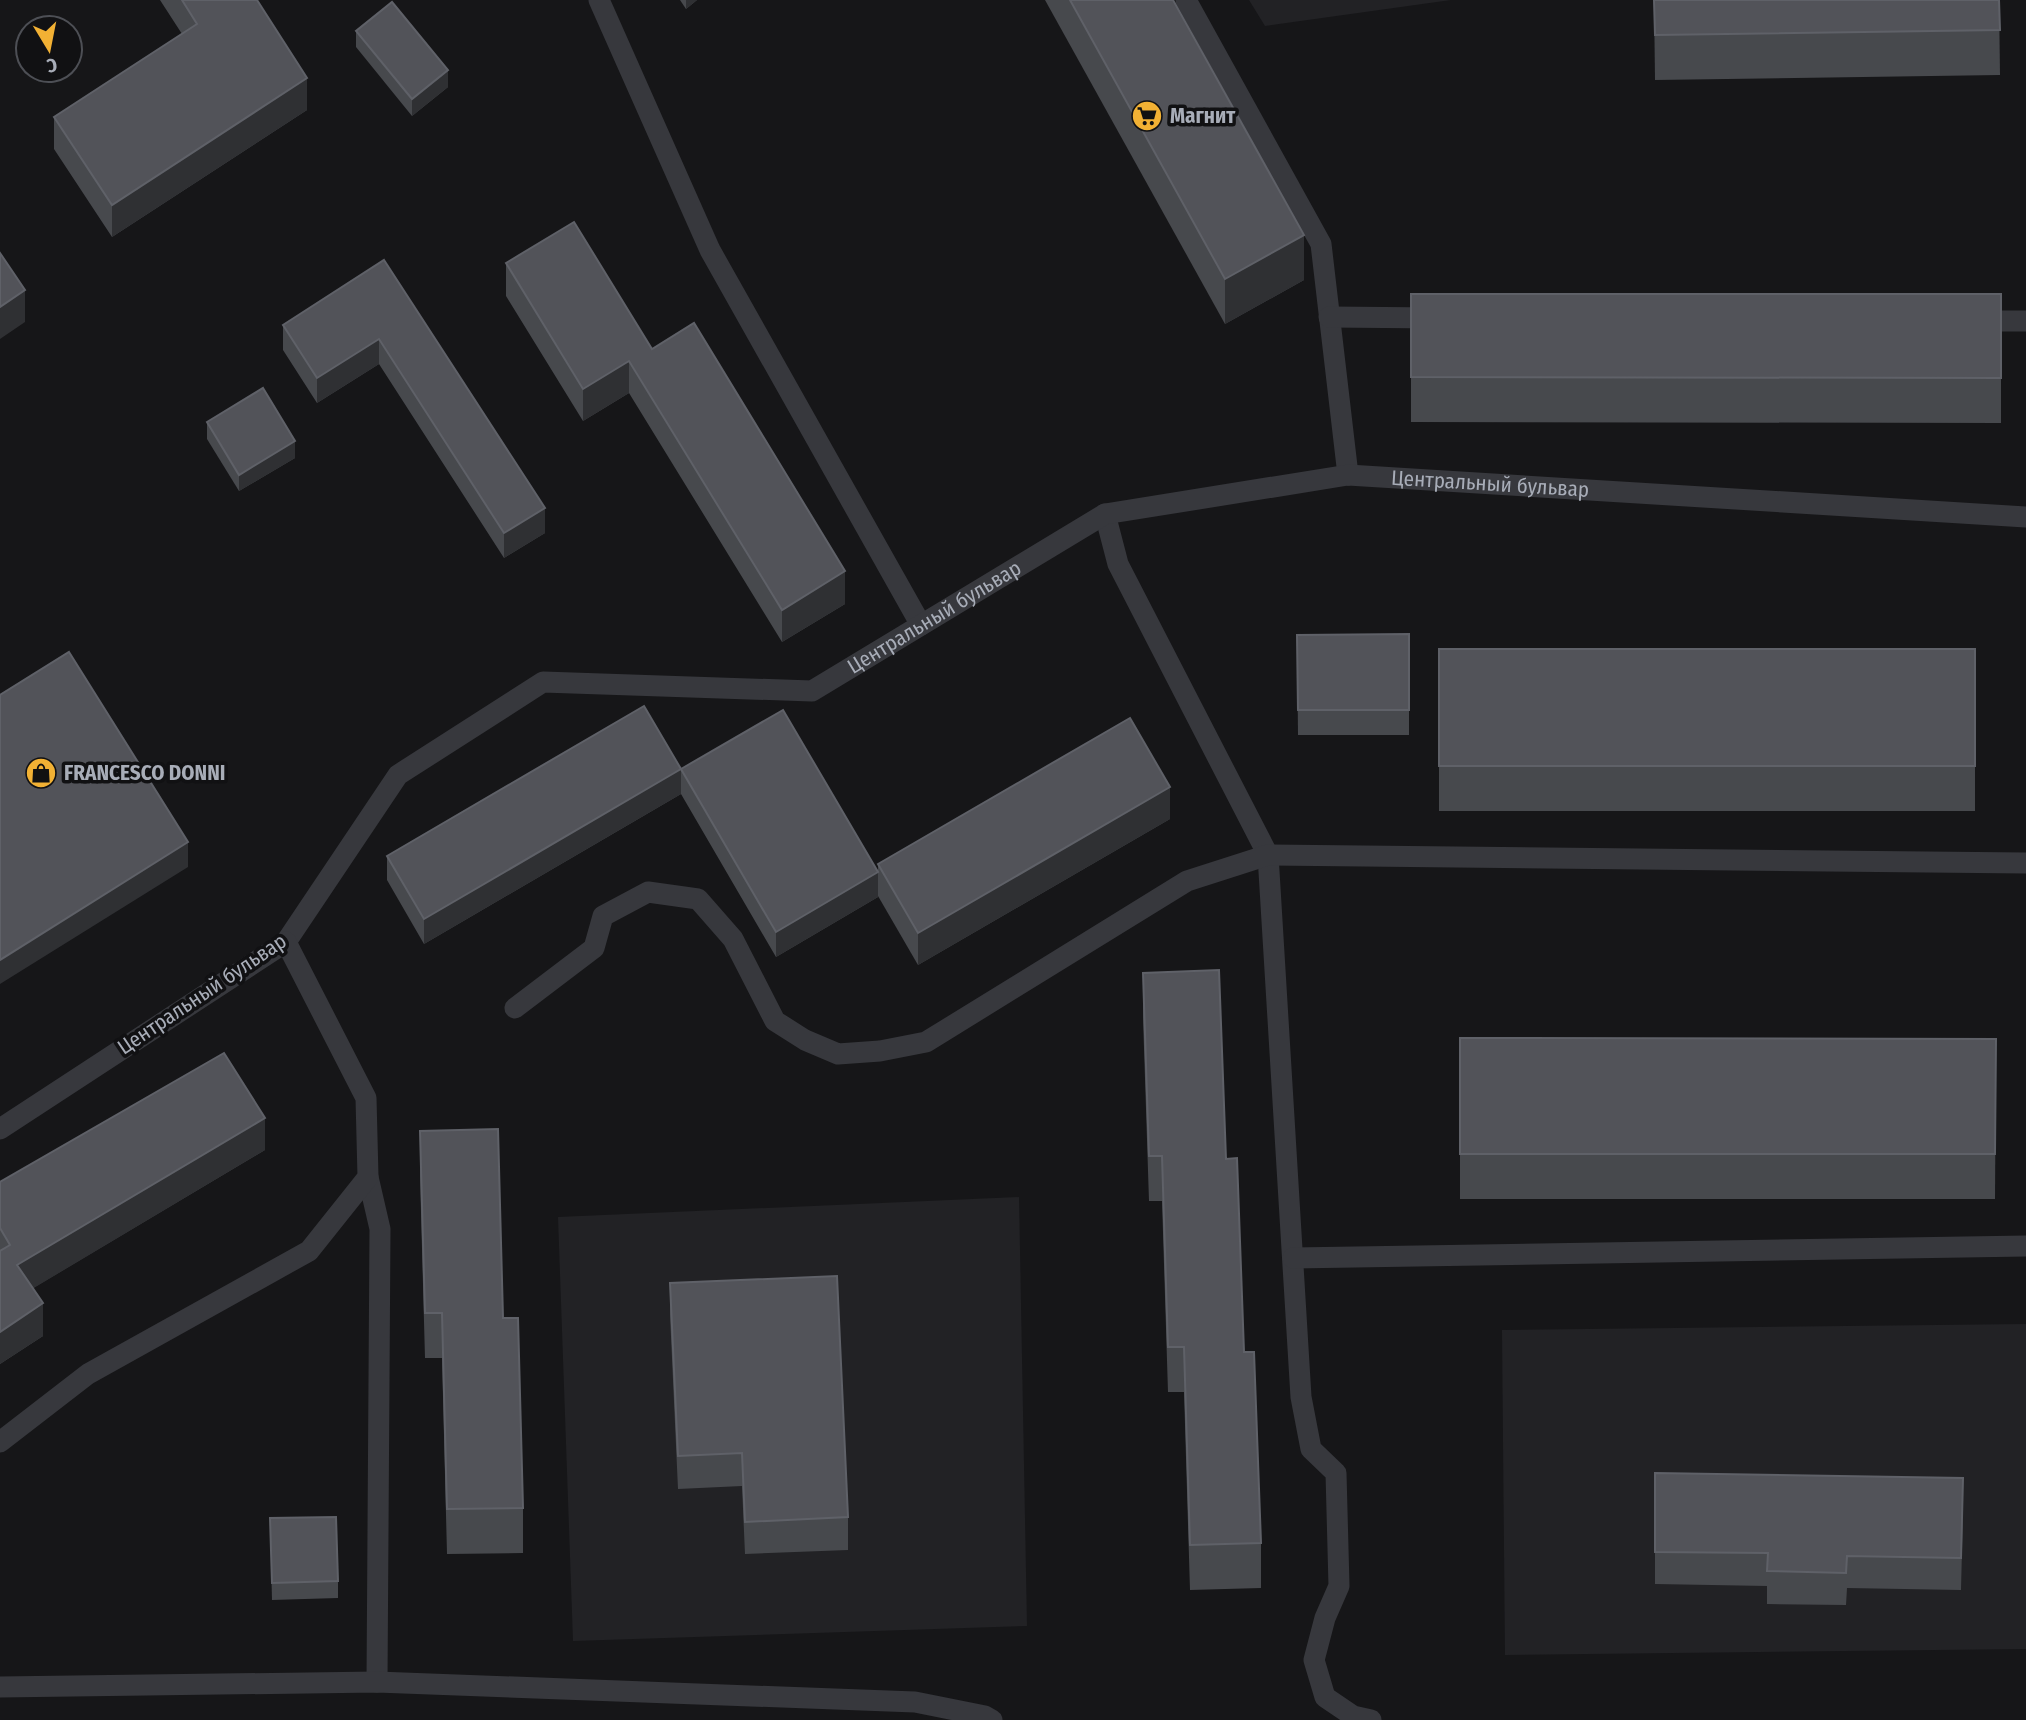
<svg xmlns="http://www.w3.org/2000/svg" width="2026" height="1720" viewBox="0 0 2026 1720" font-family="'Fira Sans Condensed',sans-serif">
<style>
.built{fill:#222225}
.lines{fill:none;stroke-linecap:round;stroke-linejoin:round}
.lane{stroke:#37383d;stroke-width:21}
.wall{fill:#47494d}
.shaded-wall{fill:#2f3033}
.building{fill:#525359;stroke:#5f6168;stroke-width:2}
.labels{text-anchor:middle;stroke-width:7;stroke-linejoin:round;paint-order:stroke}
.poi-label{font-size:21px;font-weight:bold;fill:#a8adb8;stroke:#111113;text-anchor:start}
.street-label{font-size:21px;fill:#a8adb8;stroke:#111113}
</style>
<rect width="100%" height="100%" fill="#161618"/>
<g class="built">
<path d="M1249,0h202l-186,26z"/>
<path d="M1019,1197l8,429 -454,15 -15,-424z"/>
<path d="M2026,1324v325l-521,6 -3,-325z"/>
</g>
<g class="lines">
<g class="lane">
<path d="M599,0l111,250 211,375"/>
<path d="M1186,0l135,244 27,231"/>
<path d="M1329,317l110,1"/>
<path d="M1972,321h54"/>
<path d="M1105,514l13,50 150,291 33,542 10,52 25,24 3,113 -14,32 -11,42 11,37 28,19 18,4"/>
<path d="M515,1008l79,-60 9,-32 45,-24 50,7 35,40 42,82 30,19 33,14 42,-3 46,-9 261,-161 81,-26 758,8"/>
<path id="s1" d="M0,1129l286,-187 112,-167 145,-93 269,9 293,-177 243,-39 678,42"/>
<path d="M368,1177l12,52 -3,453"/>
<path d="M1293,1258l733,-12"/>
<path d="M0,1442l88,-68 221,-123 59,-74 -2,-79 -80,-156"/>
<path d="M0,1687l377,-5 538,20 70,14 7,4"/>
</g>
</g>
<g class="wall">
<path d="M160,0h97l50,110 -195,127 -58,-88v-32l128,-83z"/>
<path d="M680,0h17l-11,9z"/>
<path d="M1045,0h128l131,280 -79,44z"/>
<path d="M1654,0h345l1,75 -345,5z"/>
<path d="M356,31l92,56 -36,29 -56,-69z"/>
<path d="M384,260l161,273 -41,25 -125,-194 -62,39 -34,-53v-25z"/>
<path d="M506,263l146,86 193,255 -63,38 -153,-249 -46,28 -77,-125z"/>
<path d="M1411,294h590v129l-590,-1z"/>
<path d="M207,422l88,36 -56,33 -32,-52z"/>
<path d="M1409,634v101h-111l-1,-100z"/>
<rect x="1439" y="649" width="536" height="162"/>
<path d="M681,769l197,128 -102,60 -95,-163 -257,150 -37,-64v-24z"/>
<path d="M1170,819l-252,146 -40,-69v-32z"/>
<path d="M1143,973l83,186 35,384v45l-71,2 -6,-198h-16l-6,-191h-13l-6,-183z"/>
<path d="M1460,1038l536,1 -1,160h-535z"/>
<path d="M420,1131l83,187 20,190v45l-76,1 -5,-196h-17l-5,-182z"/>
<path d="M265,1150l-232,138 10,48 -43,28v-182z"/>
<path d="M670,1283l178,234v33l-103,4 -3,-68 -64,3 -8,-174z"/>
<path d="M1655,1473l308,37 -2,80 -114,-2 -1,17 -79,-1v-18l-112,-2z"/>
<path d="M270,1518l68,63v17l-66,2z"/>
</g>
<g class="shaded-wall">
<path d="M686,0h11l-11,9z"/>
<path d="M448,70v17l-36,29v-17z"/>
<path d="M307,78v32l-195,127v-32z"/>
<path d="M1304,235v45l-79,44v-45z"/>
<path d="M25,290v32l-25,17v-32z"/>
<path d="M379,339v25l-62,39v-25z"/>
<path d="M629,361v32l-46,28v-32z"/>
<path d="M295,441v17l-56,33v-16z"/>
<path d="M545,508v25l-41,25v-25z"/>
<path d="M845,571v33l-63,38v-32z"/>
<path d="M681,769v25l-257,150v-25z"/>
<path d="M1170,787v32l-252,146v-32z"/>
<path d="M188,842v25l-188,117v-24z"/>
<path d="M878,872v25l-102,60v-25z"/>
<path d="M265,1118v32l-248,148v-33z"/>
<path d="M43,1303v33l-43,28v-32z"/>
</g>
<g class="building">
<path d="M182,0h75l50,78 -195,127 -58,-88 143,-93z"/>
<path d="M1070,0h103l131,235 -79,44z"/>
<path d="M1654,0h345l1,30 -345,5z"/>
<path d="M392,2l56,68 -36,29 -56,-68z"/>
<path d="M574,222l78,127 42,-26 151,248 -63,39 -153,-249 -46,28 -77,-126z"/>
<path d="M0,253l25,37 -25,17z"/>
<path d="M384,260l161,248 -41,25 -125,-194 -62,39 -34,-53z"/>
<path d="M1411,294h590v84l-590,-1z"/>
<path d="M263,388l32,53 -56,34 -32,-53z"/>
<path d="M1409,634v76h-111l-1,-75z"/>
<rect x="1439" y="649" width="536" height="117"/>
<path d="M69,652l119,190 -188,118v-265z"/>
<path d="M644,706l37,63 -257,150 -37,-63z"/>
<path d="M783,710l95,162 -102,60 -95,-163z"/>
<path d="M1130,718l40,69 -252,146 -40,-69z"/>
<path d="M1219,970l7,189 11,-1 7,194h10l7,191 -71,2 -6,-198h-16l-6,-191h-13l-6,-183z"/>
<path d="M1460,1038l536,1 -1,115h-535z"/>
<path d="M224,1053l41,65 -248,147 26,38 -43,29v-81l10,-6 -10,-17v-46z"/>
<path d="M498,1129l5,189h15l5,190 -76,1 -5,-196h-17l-5,-182z"/>
<path d="M837,1276l11,241 -103,5 -3,-69 -64,3 -8,-173z"/>
<path d="M1655,1473l308,5 -2,80 -114,-2 -1,17 -79,-2 1,-18 -113,-1z"/>
<path d="M336,1517l2,64 -66,2 -2,-65z"/>
</g>
<defs>
<g id="supermarket-disc" transform="scale(1.575)"><circle r="9.5" fill="#f2b134" stroke="#111113"/><path d="M-6-5.5h2.5l.6 2H6L4.5 2H-2.5L-4.4-4H-6ZM-1.5 3.2a1.3 1.3 0 1 0 .1 0ZM3 3.2a1.3 1.3 0 1 0 .1 0Z" fill="#111"/></g>
<g id="shop-disc" transform="scale(1.575)"><circle r="9.5" fill="#f2b134" stroke="#111113"/><path d="M-5-2.5h2.3a2.7 3.5 0 0 1 5.4 0H5L5.5 6h-11ZM-1.5-2.5h3a1.5 2.3 0 0 0-3 0Z" fill="#111"/></g>
</defs>
<g fill-rule="evenodd">
<use href="#supermarket-disc" x="1147" y="116"/>
<use href="#shop-disc" x="41" y="773"/>
</g>
<g class="labels">
<g class="poi-label">
<text x="1170" y="123">Магнит</text>
<text x="64" y="780">FRANCESCO DONNI</text>
</g>
<g class="street-label">
<text dy="7" stroke="none"><textPath href="#s1" startOffset="1715">Центральный бульвар</textPath></text>
<text dy="7" stroke="none"><textPath href="#s1" startOffset="1127">Центральный бульвар</textPath></text>
<text transform="translate(202 994) rotate(-34)" y="7">Центральный бульвар</text>
</g>
</g>
<g transform="translate(49 49) rotate(170)"><circle r="33" fill="#111113" stroke="#4d4f55" stroke-width="2"/>
<path d="M0-5L12 26L0 18L-12 26Z" fill="#f2b134"/>
<text y="-10" font-size="19" font-weight="bold" text-anchor="middle" fill="#a8adb8">С</text>
</g>
</svg>
